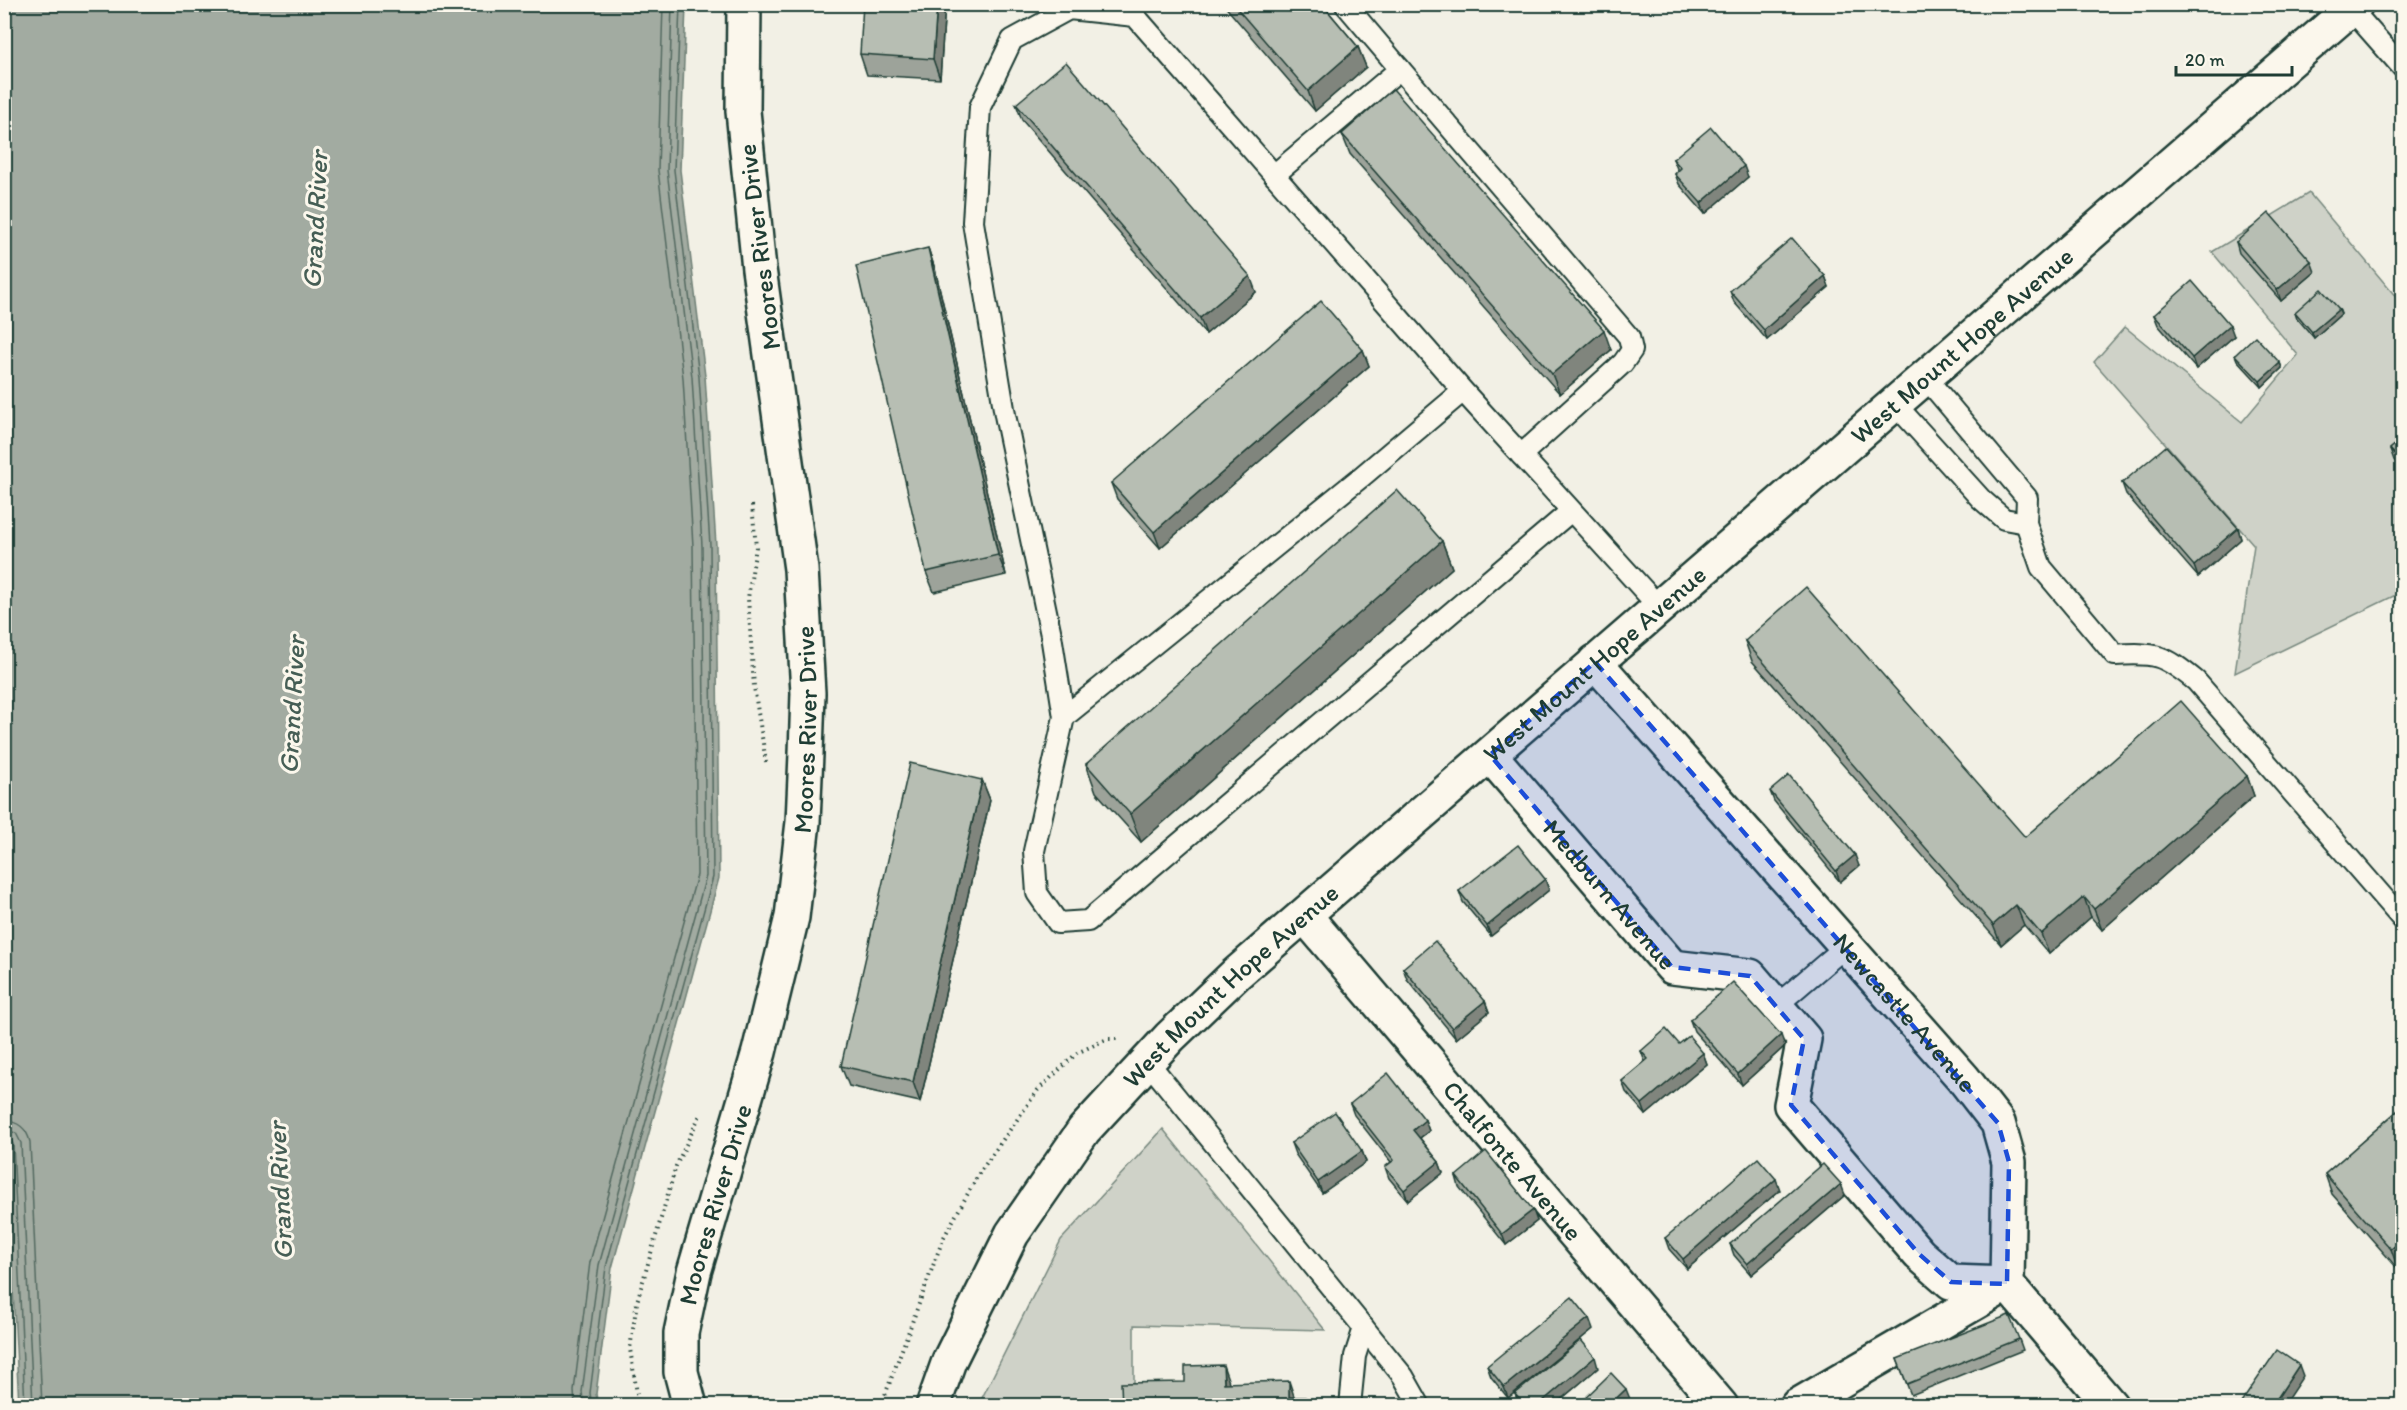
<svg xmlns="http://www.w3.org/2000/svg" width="2407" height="1410" viewBox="0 0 2407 1410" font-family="Itim,sans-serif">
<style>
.green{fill:#cfd2c8;stroke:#77887e;stroke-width:1.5}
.water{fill:#a2aba1;stroke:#6e7f75;stroke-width:1.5}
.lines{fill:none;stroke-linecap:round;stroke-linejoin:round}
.shore{stroke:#536960;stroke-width:1.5}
.service-casing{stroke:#1f3d34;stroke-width:24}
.minor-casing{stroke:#1f3d34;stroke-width:38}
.tertiary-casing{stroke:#1f3d34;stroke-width:38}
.path{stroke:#1f3d34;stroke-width:4;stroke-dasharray:1.5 4.5;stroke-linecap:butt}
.service{stroke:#fbf7ec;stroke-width:20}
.minor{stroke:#fbf7ec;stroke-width:33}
.tertiary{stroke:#fbf7ec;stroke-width:33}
.wall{fill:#9da39a;stroke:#1f3d34;stroke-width:1.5}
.shaded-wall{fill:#80857d;stroke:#1f3d34;stroke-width:1.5}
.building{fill:#b7beb3;stroke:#1f3d34;stroke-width:1.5}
.marked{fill:#1d4ed8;fill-opacity:0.2;stroke:#1d4ed8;stroke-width:4.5;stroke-dasharray:12 8;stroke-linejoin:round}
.labels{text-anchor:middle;stroke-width:6;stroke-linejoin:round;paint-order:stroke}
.street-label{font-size:26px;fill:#1f3d34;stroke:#fbf7ec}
.water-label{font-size:27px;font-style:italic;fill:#465e55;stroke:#fbf7ec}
</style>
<rect width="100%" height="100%" fill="#f2f0e5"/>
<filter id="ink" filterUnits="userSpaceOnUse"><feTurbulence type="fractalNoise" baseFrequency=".0167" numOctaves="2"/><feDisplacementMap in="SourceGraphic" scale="12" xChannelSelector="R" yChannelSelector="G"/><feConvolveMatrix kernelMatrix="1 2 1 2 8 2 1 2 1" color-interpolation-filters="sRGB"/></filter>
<g filter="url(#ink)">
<g class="green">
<path d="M2309,193l93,111v288l-167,81 19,-128 -160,-183 31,-35 117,95 56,-67 -86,-103z"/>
<path d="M1163,1129l162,201 -191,-5v80l-156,1 83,-166z"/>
</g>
<path class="water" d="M4,5h682l-6,165 25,206 11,169 3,333 -107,390 -16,126 2,11h-579l-15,-289z"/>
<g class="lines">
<g class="shore">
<path d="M4,1121c14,0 23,8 26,21l12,264"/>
<path d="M4,1130l12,3 5,10 12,263"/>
<path d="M4,1137l6,1 3,6 12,262"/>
<path d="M575,1406l-1,-15 16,-129 107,-387 -4,-329 -10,-168 -25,-208 5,-166"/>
<path d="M584,1406l-2,-14 17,-127 107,-389 -4,-330 -10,-169 -25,-207 5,-166"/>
<path d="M592,1406l-2,-13 16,-126 107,-390 -3,-332 -11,-168 -25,-207 6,-166"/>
</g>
<g class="service-casing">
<g id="service">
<path d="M2351,9l51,58"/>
<path d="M1400,69l229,268 3,13 -9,13 -102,92"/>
<path d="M1274,175l126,-106 -55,-65"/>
<path d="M1926,378l101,120 -1,25 15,44 74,88c41,-3 49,0 81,26l206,238"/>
<path d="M1463,391l-103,87 -296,239 -13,-82 -46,-220 -32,-193 7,-115 32,-67 57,-31 66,7 328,375 196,216"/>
<path d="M1895,404l86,95 23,20 22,4"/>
<path d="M1064,717l-30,134 3,42 21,30 30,-2 483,-410"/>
<path d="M1776,1006l69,-59"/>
<path d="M1147,1061l256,315 17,30"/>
<path d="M1350,1406l5,-50 9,-28"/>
</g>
</g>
<g class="minor-casing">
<g id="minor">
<path id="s1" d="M1595,662l368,416 35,45 11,39 -2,122 104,122"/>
<path id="s2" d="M1490,755l182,212 78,9 54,63 -13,66 128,149 32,28 56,2"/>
<path id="s3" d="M1305,916l416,490"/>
<path id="s4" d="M690,1406l-9,-34v-39l13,-61 65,-220 33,-135 11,-95 3,-68 2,-61 -7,-124 -42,-300 -16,-158 1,-107"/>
<path d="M1797,1406l210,-122"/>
</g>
</g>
<g class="tertiary-casing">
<g id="tertiary">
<path id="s5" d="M933,1406l16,-45 63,-127 72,-104 86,-93 66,-63 1120,-970"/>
</g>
</g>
<g class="path">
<path d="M752,505l4,42 -8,51 6,89 12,75"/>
<path d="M639,1406l-9,-57 7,-47 39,-136 24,-51"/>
<path d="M881,1406l62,-167 35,-64 60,-85 39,-37 30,-14h11"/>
</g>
<use href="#service" class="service"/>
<use href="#minor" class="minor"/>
<use href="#tertiary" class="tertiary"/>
</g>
<g class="wall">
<path d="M945,4l-5,75 -73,-4 -7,-21z"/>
<path d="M1223,4h99l36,43 8,20 -51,44z"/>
<path d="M1016,104l240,188 -50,42 -184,-214z"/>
<path d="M1342,134l269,216 -51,44 -210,-240z"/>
<path d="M1673,159l75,18 -43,37 -26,-30 -4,-10 3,-3z"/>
<path d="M2236,242l79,30 -34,29 -42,-48z"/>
<path d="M928,248l7,21 71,306 -72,17 -8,-20z"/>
<path d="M1825,276l4,11 -62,53 -33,-38 -4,-11z"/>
<path d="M2339,309l2,5 -27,24 -17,-20 -2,-6z"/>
<path d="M2154,315l80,21 -38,33 -38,-44z"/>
<path d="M1363,350l6,16 -209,182 -43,-49 -6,-16z"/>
<path d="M2235,355l45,8 2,5 -20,19 -25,-27z"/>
<path d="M2403,438v31l-9,-9 -4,-11z"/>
<path d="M2122,483l116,45 3,11 -43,38 -72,-83z"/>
<path d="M1442,541l10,27 -311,274 -45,-50 -10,-28z"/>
<path d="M1745,641l280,196 222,-61 7,20 -152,134 -11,-13 -42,37 -25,-29 -23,20 -249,-284z"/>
<path d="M982,780l8,20 -70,302 -71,-16 -8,-20z"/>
<path d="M1770,791l89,75 -19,16 -66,-81z"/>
<path d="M1545,879l4,11 -58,46 -28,-34 -4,-11z"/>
<path d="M1403,968l82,33 4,11 -33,27 -49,-60z"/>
<path d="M1690,1020l95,26 -43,39 -48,-54z"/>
<path d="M1679,1044l24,9 4,11 -61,51 -20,-23 -4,-11 23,-19 -4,-11z"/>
<path d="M1350,1104l75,16 4,11 -9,7 19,24 4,11 -35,28 -19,-23 -4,-11 6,-5 -37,-47z"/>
<path d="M2403,1106v159l-5,4 -66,-75 -7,-20z"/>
<path d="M1291,1143l71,8 4,11 -44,31 -27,-39z"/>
<path d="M1456,1176l77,34 4,11 -31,24 -47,-58z"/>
<path d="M1780,1190l-93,79 -18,-20 -4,-11z"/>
<path d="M1845,1195l-94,80 -17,-20 -4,-11z"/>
<path d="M1593,1329l-85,69 -17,-21 -4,-11z"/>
<path d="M2019,1339l4,11 -112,45 -14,-36z"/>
<path d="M1598,1368l-45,38h-33l-1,-1 -4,-11z"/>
</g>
<g class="shaded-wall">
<path d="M937,4h8l-5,75 -7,-20z"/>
<path d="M1358,47l8,20 -51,44 -7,-20z"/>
<path d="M1744,166l4,11 -43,37 -4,-11z"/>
<path d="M928,248l7,21 71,306 -8,-20z"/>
<path d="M2311,261l4,11 -34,29 -4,-11z"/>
<path d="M1250,276l6,16 -50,42 -6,-16z"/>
<path d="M1825,276l4,11 -62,53 -3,-10z"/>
<path d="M2339,309l2,5 -27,24 -2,-6z"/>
<path d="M2230,325l4,11 -38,33 -4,-11z"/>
<path d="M1604,330l7,20 -51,44 -8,-20z"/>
<path d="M1363,350l6,16 -209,182 -6,-16z"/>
<path d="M2280,363l2,5 -20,19 -2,-6z"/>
<path d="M2238,528l3,11 -43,38 -4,-11z"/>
<path d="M1442,541l10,27 -311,274 -11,-28z"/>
<path d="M2247,776l7,20 -152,134 -8,-21z"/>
<path d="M982,780l8,20 -70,302 -7,-20z"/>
<path d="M1855,855l4,11 -19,16 -4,-11z"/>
<path d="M1545,879l4,11 -58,46 -4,-10z"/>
<path d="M2084,897l7,20 -42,37 -8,-20z"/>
<path d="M2016,905l8,20 -23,20 -8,-20z"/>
<path d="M1485,1001l4,11 -33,27 -4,-11z"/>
<path d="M1781,1035l4,11 -43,39 -4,-11z"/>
<path d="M1703,1053l4,11 -61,51 -4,-11z"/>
<path d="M1425,1120l4,11 -12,9 -4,-10z"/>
<path d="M1362,1151l4,11 -44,31 -4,-11z"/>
<path d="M1439,1162l4,11 -35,28 -4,-11z"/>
<path d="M1776,1179l4,11 -93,79 -4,-10z"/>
<path d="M1841,1184l4,11 -94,80 -4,-11z"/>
<path d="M1533,1210l4,11 -31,24 -4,-11z"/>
<path d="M2403,1239v26l-5,4 -7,-20z"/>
<path d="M1589,1318l4,11 -85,69 -4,-11z"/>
<path d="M1595,1357l3,11 -45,38h-16z"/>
<path d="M1223,1365l7,20 -6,-2z"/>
<path d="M2299,1365l4,11 -20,30h-11z"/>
<path d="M1289,1381l7,21 -7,-5z"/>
<path d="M1626,1389l4,10 -7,7h-15z"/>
</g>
<g class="building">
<path d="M863,4h74l-4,55 -73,-5z"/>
<path d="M1233,4h89l36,43 -50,44z"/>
<path d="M1066,62l184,214 -50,42 -184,-214z"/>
<path d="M1393,89l211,241 -52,44 -210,-240z"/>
<path d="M1711,127l33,39 -43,37 -26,-29 6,-6 -8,-9z"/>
<path d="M2269,213l42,48 -34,29 -41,-48z"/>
<path d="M1792,238l33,38 -61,54 -34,-39z"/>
<path d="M928,248l70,307 -72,17 -70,-306z"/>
<path d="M2192,281l38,44 -38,33 -38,-43z"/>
<path d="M2321,289l18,20 -27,23 -17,-20z"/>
<path d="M1321,301l42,49 -209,182 -43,-49z"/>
<path d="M2255,336l25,27 -20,18 -25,-26z"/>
<path d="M2403,438v25l-13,-14z"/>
<path d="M2166,446l72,82 -44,38 -72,-83z"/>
<path d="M1397,490l45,51 -312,273 -44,-50z"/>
<path d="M1806,587l219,250 156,-136 66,75 -153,133 -10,-12 -43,37 -25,-29 -23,20 -248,-284z"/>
<path d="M910,763l72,17 -69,302 -72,-16z"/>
<path d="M1789,775l66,80 -19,16 -66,-80z"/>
<path d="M1518,845l27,34 -58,47 -28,-35z"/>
<path d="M1435,941l50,60 -33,27 -49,-60z"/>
<path d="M1733,982l48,53 -43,39 -48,-54z"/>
<path d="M1666,1029l13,15 10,-8 14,17 -61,51 -20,-23 26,-22 -7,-8z"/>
<path d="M1388,1073l37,47 -12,10 26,32 -35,28 -19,-23 9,-7 -44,-56z"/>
<path d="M2403,1106v133l-12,10 -66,-75z"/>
<path d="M1335,1112l27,39 -44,31 -27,-39z"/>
<path d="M1486,1151l47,59 -31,24 -46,-58z"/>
<path d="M1758,1158l18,21 -93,80 -18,-21z"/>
<path d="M1823,1164l18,20 -94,80 -17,-20z"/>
<path d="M1572,1297l17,21 -85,69 -17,-21z"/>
<path d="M2009,1315l10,24 -112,45 -10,-25z"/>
<path d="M1581,1340l14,17 -58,49h-12l-10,-12z"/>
<path d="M2277,1350l22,15 -27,41h-33z"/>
<path d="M1223,1365l1,18 65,-2v16h16v9h-183l-1,-23 64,-1v-16z"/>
<path d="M1611,1373l15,16 -18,17h-31z"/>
</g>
</g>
<path class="marked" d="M1595,662l403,461 11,39 -2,122 -56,-2 -32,-28 -128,-149 13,-66 -54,-63 -78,-9 -182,-212z"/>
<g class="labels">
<g class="street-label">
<text transform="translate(759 247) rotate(-97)" y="9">Moores River Drive</text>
<text dy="9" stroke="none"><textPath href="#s5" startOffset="1494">West Mount Hope Avenue</textPath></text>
<text dy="9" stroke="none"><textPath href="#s5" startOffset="1008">West Mount Hope Avenue</textPath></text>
<text dy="9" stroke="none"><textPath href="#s4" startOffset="693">Moores River Drive</textPath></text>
<text dy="9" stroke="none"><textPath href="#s2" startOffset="184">Medburn Avenue</textPath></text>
<text dy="9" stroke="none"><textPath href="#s5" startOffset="522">West Mount Hope Avenue</textPath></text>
<text dy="9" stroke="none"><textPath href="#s1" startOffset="468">Newcastle Avenue</textPath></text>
<text dy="9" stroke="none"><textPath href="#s3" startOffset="321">Chalfonte Avenue</textPath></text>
<text dy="9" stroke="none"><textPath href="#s4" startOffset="207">Moores River Drive</textPath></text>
</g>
<g class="water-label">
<text transform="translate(315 220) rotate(-87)" y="9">Grand River</text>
<text transform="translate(292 705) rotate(-87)" y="9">Grand River</text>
<text transform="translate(280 1191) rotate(-93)" y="9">Grand River</text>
</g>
</g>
<rect width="2407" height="1410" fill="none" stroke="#fbf7ec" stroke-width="24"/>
<rect x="12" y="12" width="2383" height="1386" fill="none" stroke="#1f3d34" stroke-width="2" filter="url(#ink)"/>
<path d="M2176 66v9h116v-9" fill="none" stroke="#1f3d34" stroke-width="3"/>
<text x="2185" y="66" font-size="18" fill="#1f3d34" stroke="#fbf7ec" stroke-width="4.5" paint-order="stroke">20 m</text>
</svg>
